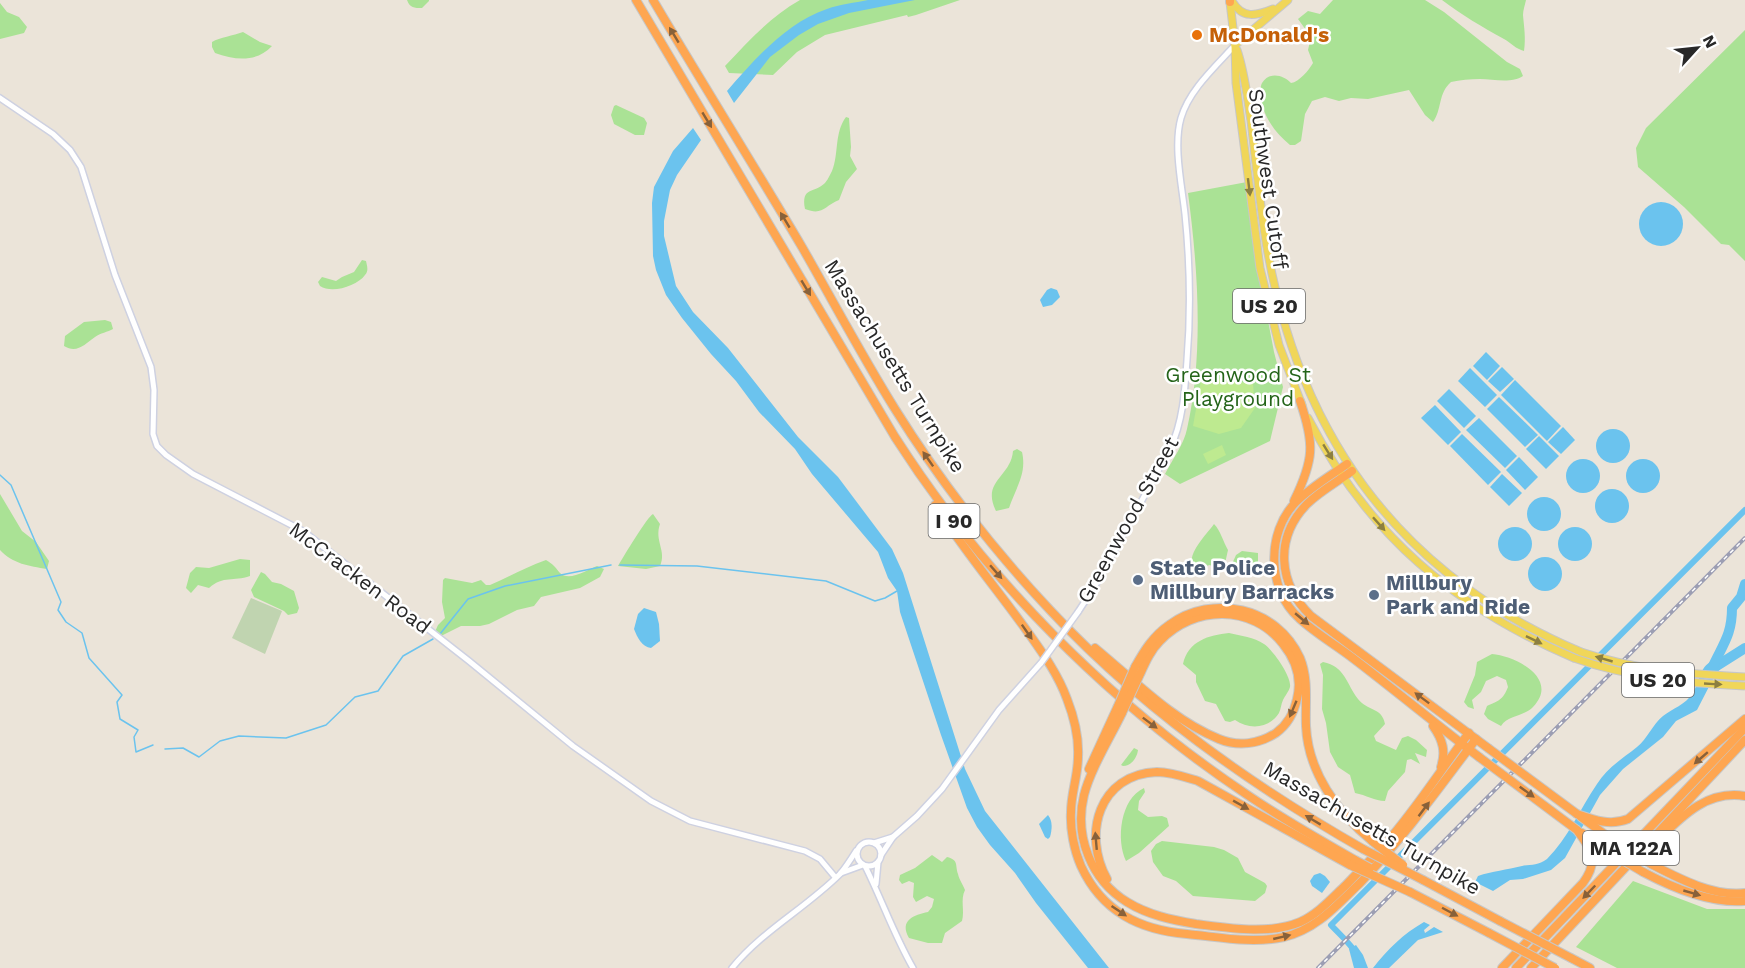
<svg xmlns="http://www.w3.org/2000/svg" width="1745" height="968" viewBox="0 0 1745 968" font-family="'Work Sans',sans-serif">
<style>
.green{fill:#aae295}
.cemetery{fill:#c0d4b0}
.pitch{fill:#beea90}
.water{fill:#6bc3ee}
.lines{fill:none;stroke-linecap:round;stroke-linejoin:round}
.stream{stroke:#6bc3ee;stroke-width:1.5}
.canal{stroke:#6bc3ee;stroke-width:6}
.river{stroke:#6bc3ee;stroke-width:10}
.minor-casing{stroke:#ced1e1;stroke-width:8}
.major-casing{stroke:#c7c7c7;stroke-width:9}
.highway-casing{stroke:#c7c7c7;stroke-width:10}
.minor{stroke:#fff;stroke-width:5}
.major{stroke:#f0d659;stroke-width:7}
.highway{stroke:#fea651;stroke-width:8}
.rail-casing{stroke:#9c9eb3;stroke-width:4}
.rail{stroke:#fff;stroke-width:1.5;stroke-dasharray:4.5;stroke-linecap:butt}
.minor-bridge-casing{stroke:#ced1e1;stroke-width:8;stroke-linecap:butt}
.major-bridge-casing{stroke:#c7c7c7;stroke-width:9;stroke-linecap:butt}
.highway-bridge-casing{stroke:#c7c7c7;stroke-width:10;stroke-linecap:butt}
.minor-bridge{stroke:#fff;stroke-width:5}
.major-bridge{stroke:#f0d659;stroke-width:7}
.highway-bridge{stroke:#fea651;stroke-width:8}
.oneway{fill:#88613a}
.oneway2{fill:#8c7f40}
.food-dot{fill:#e8710a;stroke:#fff;stroke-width:2}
.service-dot{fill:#5c6f8a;stroke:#fff;stroke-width:2}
.labels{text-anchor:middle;stroke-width:5;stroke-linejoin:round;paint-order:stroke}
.shield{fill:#fff;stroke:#686868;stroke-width:1.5}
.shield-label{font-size:20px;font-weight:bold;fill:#282828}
.food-label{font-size:21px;font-weight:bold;fill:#c56008;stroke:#fff;text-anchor:start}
.street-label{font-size:21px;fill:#282828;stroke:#fff}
.park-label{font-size:21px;fill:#246419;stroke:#fff}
.service-label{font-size:21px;font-weight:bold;fill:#4e5e75;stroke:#fff;text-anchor:start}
</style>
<rect width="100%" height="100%" fill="#ebe4d9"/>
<g class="green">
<path d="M407,0h22v1l-7,7c-8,0 -12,0 -15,-8z"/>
<path d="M800,0h160l-44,15 -8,2 -1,-2 -82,20 -28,17 -24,23 -44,-2 -4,-7c24,-25 45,-49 75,-66z"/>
<path d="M1333,0h92l19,12 63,50 13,7 3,7c-12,8 -30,3 -43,3 -10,0 -20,1 -29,3 -13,11 -9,28 -18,40l-8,-7 -16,-25 -41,9 -17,-1 -12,3 -14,-4 -13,4 -7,13 -4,27 -6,4h-5c-12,-10 -23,-23 -27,-38 -2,-7 -4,-18 -1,-24 7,-12 22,-8 29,0 8,-1 18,-13 22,-20l-5,-13 3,-13 -13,-18 10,-8 12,3z"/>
<path d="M1442,0h84c-1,5 -3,10 -3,15 1,12 3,23 1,36 -8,-2 -13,-8 -20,-12 -22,-12 -42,-24 -62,-39z"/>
<path d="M0,3l7,9 12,5 8,10 -3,6 -24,6z"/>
<path d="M1745,30v231l-16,-16 -8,-1 -37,-37 -46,-40 -2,-19 10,-20z"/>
<path d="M243,32l17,10 12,4c-16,17 -37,14 -57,7l-3,-6v-5c8,-5 21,-6 31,-10z"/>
<path d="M616,105l28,13 3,5 -3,12h-9l-21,-11 -3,-9 3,-9z"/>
<path d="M846,117l3,1 2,29 -1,9 7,13 -11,13 -7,18c-15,6 -16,16 -34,9 -4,-23 9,-15 20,-26 2,-2 5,-8 7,-12 7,-17 2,-38 14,-54z"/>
<path d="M1247,182l6,60 21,110 9,35 -13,54 -90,43 -15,-10c7,-14 19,-30 22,-45 17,-75 11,-160 1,-236z"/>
<path d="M362,260l4,1c1,5 3,10 -1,14 -8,11 -33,19 -45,11l-2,-4 4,-5 14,4 6,-4 12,-5z"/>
<path d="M105,320l6,2 2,7c-5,3 -13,4 -18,8 -10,7 -18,17 -31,9l1,-10 19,-14z"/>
<path d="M1017,449l5,3c5,22 -6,35 -13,56l-13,3c-15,-30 15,-34 17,-60z"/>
<path d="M0,494l22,37 14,11 13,19 -2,8c-18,-3 -34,-5 -47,-19z"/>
<path d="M653,514l7,10c-6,17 7,27 0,42l-14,3 -28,-3c6,-10 29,-49 35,-52z"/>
<path d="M1214,524c7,7 9,18 14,26l-4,18 -7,2 -7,-5 -14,3 -4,-2c-4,-14 14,-31 22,-42z"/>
<path d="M1242,551l16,2v21l-23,-5 -3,-5 4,-9z"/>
<path d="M240,559l10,1v16c-17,6 -26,-1 -41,12l-11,-3 -7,8 -5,-5 4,-15 6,-6 13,1z"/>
<path d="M546,560c7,4 9,7 14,13 9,9 27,-3 37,-7l7,3 -4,8 -20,11 -39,9 -7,9 -17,4 -28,14 -9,2h-19l-20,10 -7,-2 4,-9 7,-7 -3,-16 1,-22 2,-2 27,5 9,-3 5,5h4c19,-8 36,-18 56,-25z"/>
<path d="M261,572l4,2 7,8 9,2 13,7 5,17 -2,5 -9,2 -4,-4 -30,-14 -3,-7z"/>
<path d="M1229,633c12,3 25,4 35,11 9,6 28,33 26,43 -1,4 -5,9 -7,13 -2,4 -2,9 -4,13 -10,16 -30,17 -44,7l-5,2 -5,-1 -9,-17 -11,-3 -9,-19v-7l-13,-11c5,-23 26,-29 46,-31z"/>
<path d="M1492,654c24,2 68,25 41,53 -10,10 -25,8 -32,19l-13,-7 -4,-5 3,-8c11,-5 16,-6 21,-19l-2,-7 -9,-4 -11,5 -5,11 -9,8 2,9 -6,-2 -4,-5 11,-27 2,-13z"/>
<path d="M1323,662c22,4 24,23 35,37 9,12 24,8 27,25l-11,12 2,5 20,9 6,-12 6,-2 8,4 11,10 -1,7 -11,-4 5,11 -9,-5 -4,1 -2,12 -17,19 -3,10c-10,0 -19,-6 -30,-8l-5,-18 -12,-8 -8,-15 -4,-29 -4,-14 1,-34 -3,-11z"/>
<path d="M1134,748l4,2c-1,8 -7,16 -15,16l-2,-1z"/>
<path d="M1144,788l1,4 -6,9 -1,9 10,7 14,-1 5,2 2,8 -30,27 -13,8c-10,-21 -6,-62 18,-73z"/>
<path d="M1162,841l52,6 10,3 14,8 7,14 20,11 2,3 -2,7 -10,8 -62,-5 -17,-15 -13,-5 -10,-14 -2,-11 5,-7z"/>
<path d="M932,855l10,7 5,-5c12,3 8,8 11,17 1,5 5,11 7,16 -5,10 0,20 -3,31l-17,12 -3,10h-14l-19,-5c-10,-18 5,-23 19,-26l4,-5 2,-8 -7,-3 -11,6 -3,-5 1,-14 -5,-2 -7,3 -3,-4 1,-5 15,-7z"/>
<path d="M1633,881l74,28h38v59h-128l-41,-21z"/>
</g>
<path class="cemetery" d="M251,598l31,13 -17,43 -33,-16z"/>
<g class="pitch">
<path d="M1208,377l45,7 2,24 -14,20 -22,6 -26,-8 8,-45z"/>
<path d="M1222,445l4,10 -18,9 -5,-10z"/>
</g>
<g class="water">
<path d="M868,0h47l-66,13 -31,11 -19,11 -29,22 -36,46 -7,-12c28,-32 59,-68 100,-82 13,-5 28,-6 41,-9z"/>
<path d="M693,128l8,12 -24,35 -7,15 -6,31v15l12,50 17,26 35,36 70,89 40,40 54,72 11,24 62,196 20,42 124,157h-21l-52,-65 -21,-30 -25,-28 -13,-18 -10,-19 -26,-73 -41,-123 -3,-21 -9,-13 -10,-26 -66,-78 -17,-25 -36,-37 -23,-31 -25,-27 -29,-36 -16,-23 -10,-25 -3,-14 -1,-53 2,-16 19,-36z"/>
<circle cx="1661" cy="224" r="22"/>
<path d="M1051,288l6,2 3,7 -8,8 -9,2 -3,-7 7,-10z"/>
<path d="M1486,352l14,14 -13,14 -14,-14z"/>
<path d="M1502,367l12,12 -14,13 -12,-11z"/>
<path d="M1470,368l27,27 -12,12 -27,-26z"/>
<path d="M1515,380l46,46 -14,15 -46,-46z"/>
<path d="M1449,389l27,27 -12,12 -27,-27z"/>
<path d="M1499,397l39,38 -13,12 -38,-38z"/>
<path d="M1435,405l26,27 -13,13 -27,-27z"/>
<path d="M1479,418l38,38 -12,12 -39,-38z"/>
<path d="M1563,427l12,13 -14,14 -13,-12z"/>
<circle cx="1613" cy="446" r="17"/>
<path d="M1462,434l39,38 -13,13 -38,-39z"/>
<path d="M1539,436l20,20 -13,13 -20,-20z"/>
<path d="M1519,457l19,20 -13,13 -19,-20z"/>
<circle cx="1583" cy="476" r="17"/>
<circle cx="1643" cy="476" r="17"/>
<path d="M1502,474l20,19 -13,13 -19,-19z"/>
<circle cx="1612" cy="506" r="17"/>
<circle cx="1544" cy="514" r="17"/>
<circle cx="1575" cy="544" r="17"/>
<circle cx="1515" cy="544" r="17"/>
<circle cx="1545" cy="574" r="17"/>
<path d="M644,608l12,4 3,12 1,17 -9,7c-9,-1 -14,-11 -17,-19l4,-15z"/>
<path d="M1717,658h7l4,3 -12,12 -19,37 -21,11 -13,16 -40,32 -23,26 -35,63 -14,12 -28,9 -13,1 -17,11 -18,-9 3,-6c14,-5 29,-6 44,-10 9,-2 16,0 25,-7 21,-21 33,-50 50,-75 10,-16 25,-25 40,-37 10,-8 16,-23 26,-31 9,-7 23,-12 29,-22 10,-15 5,-27 25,-36z"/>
<path d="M1048,815c5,6 4,15 2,22l-2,2 -3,-2 -6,-13z"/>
<path d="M1320,873l5,3 5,6 -8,11 -10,-7 -2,-5 4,-6z"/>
<path d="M1424,922l6,3 -6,5 1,3 9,-6 9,5 -25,8 -29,28h-16c15,-19 30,-34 51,-46z"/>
<path d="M1356,945l7,10 5,13h-14l-5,-19z"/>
</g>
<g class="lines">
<g class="stream">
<path d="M0,475l11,10 50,117 -3,8 8,12 16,11 7,25 33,37 -5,7 3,17 18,11 -4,7 2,15 17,-7"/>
<path d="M620,565l77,1 129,15 49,20 10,-3 12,-7"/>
<path d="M440,634l28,-35 37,-13 106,-21"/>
<path d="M165,749l18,-1 16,9 21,-16 19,-5 47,2 40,-13 29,-28 23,-6 25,-35 30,-17"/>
</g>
<path class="canal" d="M1363,968c-5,-18 -20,-30 -32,-43l414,-415"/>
<g class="river">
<path d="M1715,667l30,-19"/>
<path d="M1712,668c11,-24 20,-33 20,-60l9,-11 4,-13"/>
</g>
<g class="minor-casing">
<g id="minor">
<path d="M0,98l53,36 17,16 11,17 34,108 36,92 3,23 -1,44 4,12 9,9 27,19 110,57 166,130 104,85 78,55 39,20 115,30 15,8 15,18"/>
<path d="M1078,612l17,-26 75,-137c13,-27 15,-59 17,-89 4,-49 3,-97 -2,-146 -3,-28 -12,-68 -4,-96 8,-28 35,-52 54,-73"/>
<circle cx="869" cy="854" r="12"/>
<path d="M874,843l19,-6"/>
<path d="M881,855l12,-18 24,-21 25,-27 57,-79 42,-47"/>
<path d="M865,866c17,34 29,69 48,102"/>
<path d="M841,873l22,-8"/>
<path d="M876,884l2,-22"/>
<path d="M732,968c30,-37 74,-60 108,-94 6,-7 11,-15 16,-23"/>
</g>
</g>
<g class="major-casing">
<g id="major">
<path d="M1232,1c10,18 24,15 41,8"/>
<path d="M1230,2l5,43 1,38 24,185 19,77 23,60"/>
<path d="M1235,45l53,-45"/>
<path d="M1237,50c8,23 10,47 14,71 5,42 9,85 16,127 33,190 134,328 314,404"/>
<path d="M1308,418c60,117 146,189 266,240"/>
</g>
</g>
<g class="highway-casing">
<g id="highway">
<path d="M636,0l259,437c91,142 211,263 351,357 35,24 72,45 109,66"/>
<path d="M653,0c49,83 100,164 149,247 31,54 60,109 93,162 45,72 97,139 155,201 90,97 199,174 313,239"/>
<path d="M1230,0v2"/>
<path d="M1347,464c-17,12 -36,23 -51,38 -30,30 -29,88 3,116 16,15 37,27 55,41 42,32 83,66 125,98"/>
<path d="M1352,471c-15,11 -32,20 -45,33 -33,34 -29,80 4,112l177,132"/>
<path d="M1294,501c20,-41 21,-57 6,-100"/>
<path d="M935,505c28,44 62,84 92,126 15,21 31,43 40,68 7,18 12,39 11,58 0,19 -7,36 -7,55 -1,17 3,38 10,54 21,46 59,64 106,68 32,3 65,10 97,3 33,-8 53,-32 77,-55 43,-45 78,-94 115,-143"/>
<path d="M1095,648c39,32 77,72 124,91 19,8 40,5 57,-6 11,-8 18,-20 21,-34 5,-20 -1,-39 -14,-55 -31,-40 -89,-39 -123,-3 -9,9 -14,20 -19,31"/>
<path d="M1135,667c9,-16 18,-31 34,-42 44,-32 108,-18 131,33 9,22 5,45 6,68 2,46 31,86 66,115"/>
<path d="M1122,713c-12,25 -31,55 -38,82 -10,41 7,85 43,107 21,13 45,18 69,22 32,4 73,11 104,-2 18,-8 32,-24 46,-37 13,-14 28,-28 41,-43 30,-34 54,-73 82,-109"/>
<path d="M1433,726c10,14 13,26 8,41"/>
<path d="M1089,769l28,-61"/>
<path d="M1577,814c17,6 33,12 51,5l117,-100"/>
<path d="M1581,817l41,30"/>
<path d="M1582,833l32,22"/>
<path d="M1661,837c23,-23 48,-47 84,-41"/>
<path d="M1651,864c27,14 62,33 94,29"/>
<path d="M1643,872c30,16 67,32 102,29"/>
<path d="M1107,879c-25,-45 -8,-105 50,-107 14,0 28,5 41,9l152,84"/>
<path d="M1423,880l77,41"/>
<path d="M1410,892l79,41"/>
<path d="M1571,958l19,10"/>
<path d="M1502,968l81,-85c16,-22 9,-33 -6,-53"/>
<path d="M1516,968l229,-240"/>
<path d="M1531,968l214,-228"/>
</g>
</g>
<use href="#minor" class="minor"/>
<use href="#major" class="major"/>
<use href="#highway" class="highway"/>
<g class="rail-casing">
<path id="rail" d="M1318,968l427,-430"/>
</g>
<use href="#rail" class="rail"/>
<g class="minor-bridge-casing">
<path id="minor-bridge" d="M1041,663l37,-51"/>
</g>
<g class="major-bridge-casing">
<g id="major-bridge">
<path d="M1581,652c54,18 108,22 164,25"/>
<path d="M1574,658c56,20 112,25 171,28"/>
</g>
</g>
<g class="highway-bridge-casing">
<g id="highway-bridge">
<path d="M1117,708l18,-41"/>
<path d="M1122,713l19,-41"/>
<path d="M1488,748l89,66"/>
<path d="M1479,757l98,73"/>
<path d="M1372,841l31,24"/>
<path d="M1622,847l29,17"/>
<path d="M1363,849l60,31"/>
<path d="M1614,855l29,17"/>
<path d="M1355,860l15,8"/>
<path d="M1350,865l60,27"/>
<path d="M1500,921l71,37"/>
<path d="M1489,933l66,35"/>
</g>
</g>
<use href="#minor-bridge" class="minor-bridge"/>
<use href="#major-bridge" class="major-bridge"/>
<use href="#highway-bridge" class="highway-bridge"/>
</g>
<defs><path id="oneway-solid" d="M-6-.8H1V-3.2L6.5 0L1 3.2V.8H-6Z" transform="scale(1.5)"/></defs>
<g class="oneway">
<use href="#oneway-solid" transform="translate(674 35) rotate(-121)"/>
<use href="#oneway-solid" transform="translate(707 120) rotate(59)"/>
<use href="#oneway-solid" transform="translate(785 220) rotate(-121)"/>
<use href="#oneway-solid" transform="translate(806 288) rotate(59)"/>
<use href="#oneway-solid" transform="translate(928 459) rotate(-125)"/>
<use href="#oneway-solid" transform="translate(996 572) rotate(49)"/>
<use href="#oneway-solid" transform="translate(1302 619) rotate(40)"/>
<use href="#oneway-solid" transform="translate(1027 632) rotate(55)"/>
<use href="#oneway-solid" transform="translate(1422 698) rotate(-143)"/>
<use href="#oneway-solid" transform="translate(1293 709) rotate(113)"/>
<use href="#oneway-solid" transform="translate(1150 723) rotate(37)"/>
<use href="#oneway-solid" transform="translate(1701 758) rotate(139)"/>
<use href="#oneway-solid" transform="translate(1527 792) rotate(36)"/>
<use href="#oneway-solid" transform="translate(1241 805) rotate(29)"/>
<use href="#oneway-solid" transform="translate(1424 809) rotate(-53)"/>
<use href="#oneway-solid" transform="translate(1313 820) rotate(-149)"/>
<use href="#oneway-solid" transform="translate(1096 841) rotate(-95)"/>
<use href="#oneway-solid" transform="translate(1589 892) rotate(134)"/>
<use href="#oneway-solid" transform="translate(1692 893) rotate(16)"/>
<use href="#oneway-solid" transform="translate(1119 911) rotate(34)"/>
<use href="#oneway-solid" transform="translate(1450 912) rotate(28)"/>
<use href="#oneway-solid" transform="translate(1282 937) rotate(-13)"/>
</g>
<g class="oneway2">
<use href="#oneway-solid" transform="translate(1249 187) rotate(83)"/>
<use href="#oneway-solid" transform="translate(1328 452) rotate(58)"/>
<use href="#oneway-solid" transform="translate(1379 524) rotate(48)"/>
<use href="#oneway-solid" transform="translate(1534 640) rotate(26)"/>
<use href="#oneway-solid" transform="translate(1604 659) rotate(-164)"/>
<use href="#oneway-solid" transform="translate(1713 684) rotate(3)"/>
</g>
<circle class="food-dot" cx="1197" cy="35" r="6"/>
<g class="service-dot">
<circle cx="1138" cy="580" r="6"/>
<circle cx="1374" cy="595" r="6"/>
</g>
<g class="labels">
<g class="shield">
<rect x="1233" y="289" width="72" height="34" rx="4.5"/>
<rect x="928.5" y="504" width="51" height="34" rx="4.5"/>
<rect x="1622" y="663" width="72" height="34" rx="4.5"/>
<rect x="1583" y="831" width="96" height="34" rx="4.5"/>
</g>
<g class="shield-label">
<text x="1269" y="313">US 20</text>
<text x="954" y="528">I 90</text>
<text x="1658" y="687">US 20</text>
<text x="1631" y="855">MA 122A</text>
</g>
<g class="food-label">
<text x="1209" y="42">McDonald's</text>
</g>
<g class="street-label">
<text transform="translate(1268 179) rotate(82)" y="7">Southwest Cutoff</text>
<text transform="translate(895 366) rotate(58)" y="7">Massachusetts Turnpike</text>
<text transform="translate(1128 520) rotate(-61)" y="7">Greenwood Street</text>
<text transform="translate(360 578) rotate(37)" y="7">McCracken Road</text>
<text transform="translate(1372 828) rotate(30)" y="7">Massachusetts Turnpike</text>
</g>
<g class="park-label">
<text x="1238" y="382">Greenwood St<tspan x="1238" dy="24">Playground</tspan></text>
</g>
<g class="service-label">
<text x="1150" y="575">State Police<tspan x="1150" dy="24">Millbury Barracks</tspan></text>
<text x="1386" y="590">Millbury<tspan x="1386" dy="24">Park and Ride</tspan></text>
</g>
</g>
<g transform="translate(1697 48) rotate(63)" stroke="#ffffff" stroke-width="4.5" paint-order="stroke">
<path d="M0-4.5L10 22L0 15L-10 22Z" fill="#282828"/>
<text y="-9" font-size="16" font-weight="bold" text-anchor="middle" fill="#282828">N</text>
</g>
</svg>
